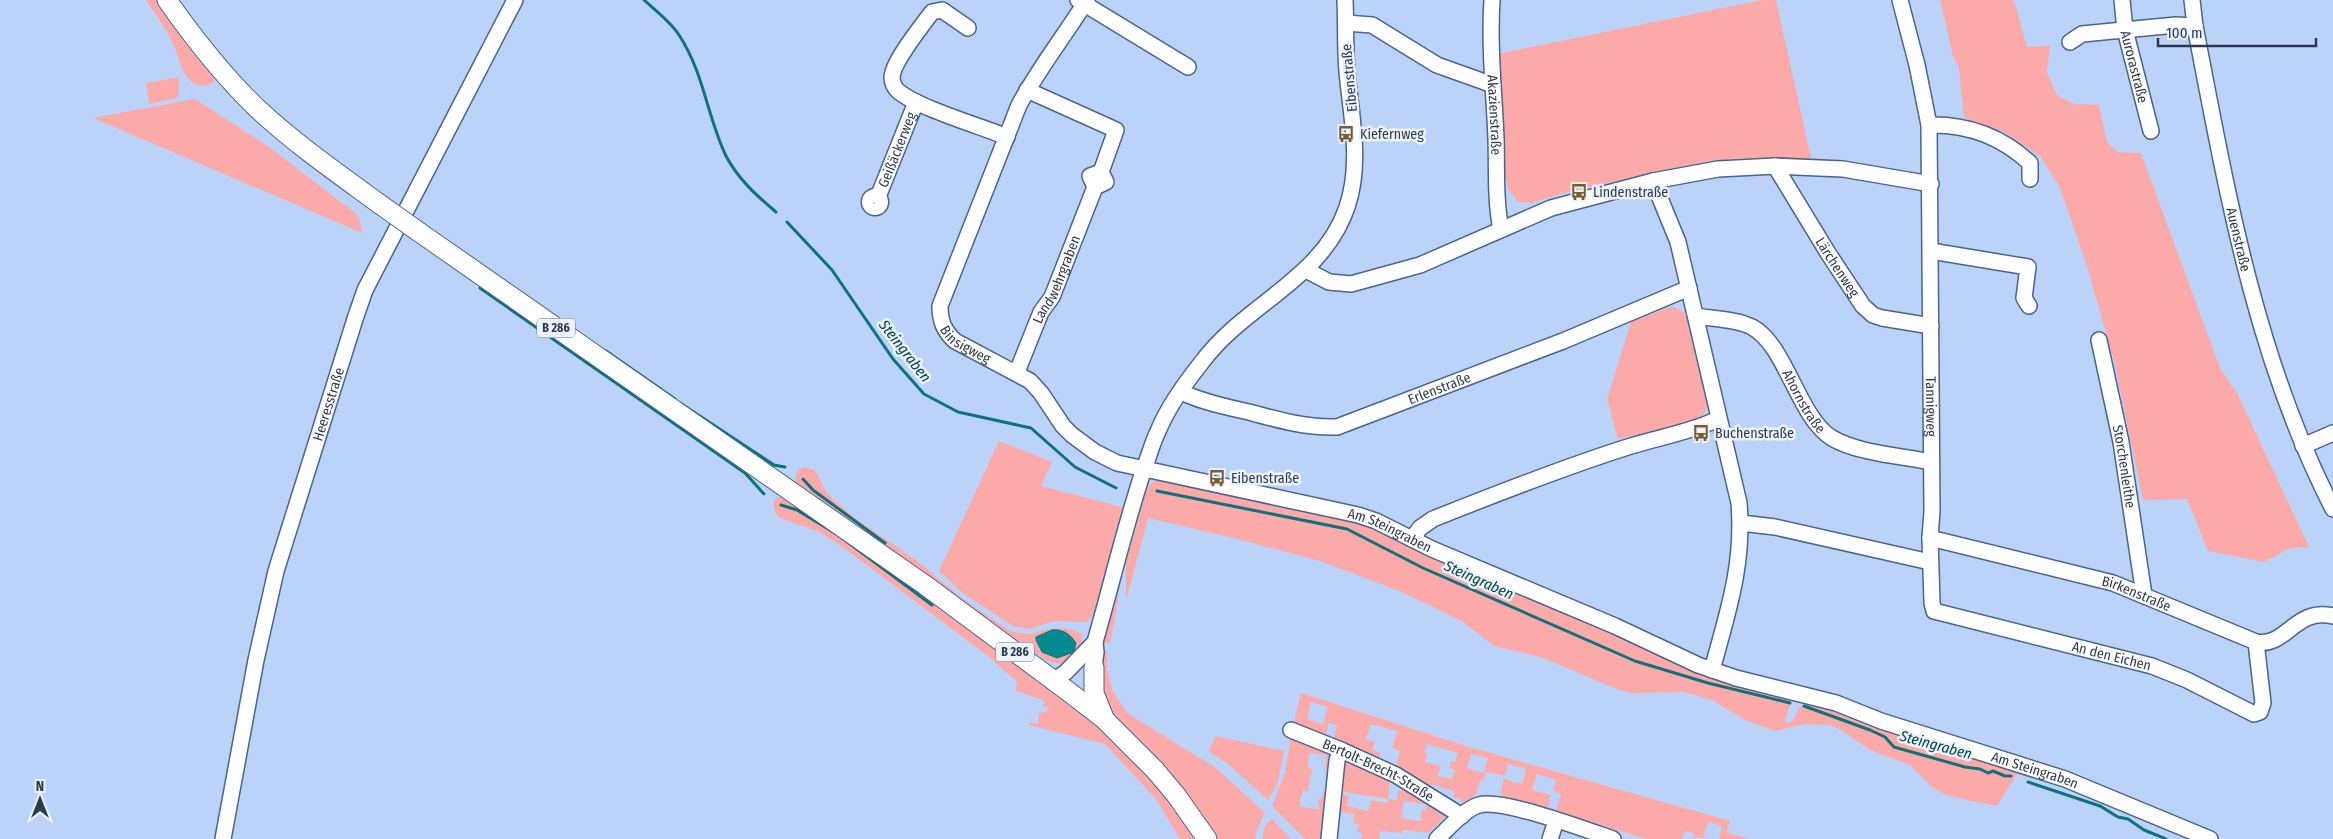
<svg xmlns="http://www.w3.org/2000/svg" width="2333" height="839" viewBox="0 0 2333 839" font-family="'Fira Sans Condensed',sans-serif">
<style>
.green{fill:#fcaaa9;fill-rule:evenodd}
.water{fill:#008b91;stroke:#0e727c}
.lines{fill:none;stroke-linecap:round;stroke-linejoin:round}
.stream{stroke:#0e727c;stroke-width:3}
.minor-casing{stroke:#4a648d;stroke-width:18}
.major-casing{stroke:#4a648d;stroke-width:21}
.minor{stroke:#fff;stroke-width:15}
.major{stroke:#fff;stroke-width:19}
.major-bridge-casing{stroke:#4a648d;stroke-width:21;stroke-linecap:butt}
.major-bridge{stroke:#fff;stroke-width:19}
.labels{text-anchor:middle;stroke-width:5;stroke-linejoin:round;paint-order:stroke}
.shield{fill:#edf3fd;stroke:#677181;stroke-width:1}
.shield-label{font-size:12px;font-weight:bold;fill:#2e394c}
.street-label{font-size:14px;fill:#2e394c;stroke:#edf3fd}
.poi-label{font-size:14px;fill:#2e394c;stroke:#edf3fd;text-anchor:start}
.water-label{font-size:15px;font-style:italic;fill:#004448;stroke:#edf3fd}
</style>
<rect width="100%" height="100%" fill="#bcd3f9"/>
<g class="green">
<path d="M146,0h14l55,72 -1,10c-6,4 -15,6 -22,0 -11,-8 -13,-26 -19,-38 -7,-16 -18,-30 -27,-44z"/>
<path d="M1762,0h14l35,158h-71l-35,4 -130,28 -44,13 -13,-1 -10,-13 -4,-19 -7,-116z"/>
<path d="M1940,0h74l13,47 23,-1 -3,26 10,23 17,9 25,1 8,37 11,10 23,1 79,215 18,27 71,152 -19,1 -26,14 -56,-11 -21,-52 -44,1 -29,-139 -28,-98 -26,-75 -19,-31 -39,-26 -38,-13 -5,-50 -6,-12z"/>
<path d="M179,77v15l-2,6 -28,6 -3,-21z"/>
<path d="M195,99l74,48 85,65 5,6 3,15 -269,-115z"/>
<path d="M1675,307l10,6 23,93 -4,8 -13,8 -73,17 -11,-40 24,-77 36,-14z"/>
<path d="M999,441l53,21 -11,24 84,22 -30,104 -8,10 -32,-1 -26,8 -16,-3 -49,-32 -25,-23z"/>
<path d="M805,467l10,3 12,23 25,23 68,47 44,37 48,32 20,2 15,-5 18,-1 16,5 1,13 -19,19 -16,-4 -251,-177c-2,-9 1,-15 9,-17z"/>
<path d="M1158,480l25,6 1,-4 165,35 441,181 1,4 -6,18 2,3 5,-1 8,-16 9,-3 207,66 1,5 -20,32 -40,-8 -13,-4 -12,-7 -22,-22 -40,-15 -29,-20 -11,-5 -25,-1 -30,7 -30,-11 -33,-20 -28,-8 -52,1 -13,-3 -76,-32 -49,-12 -31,-24 -30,-15 -34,-16 -79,-30 -83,-22 -89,-21 -22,83v-38l21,-75 6,-7z"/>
<path d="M780,497h6l233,166 107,85 74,91h-20l-24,-40 -51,-55 -76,-19 3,-10 -1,8 7,1 1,-11 10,-2 -2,-4 -4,-1 2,-4 -2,-2 -27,-9 1,-8 -2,-3 -26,-23 -149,-112 -23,-14 -37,-13c-6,-6 -8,-11 -5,-19z"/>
<path d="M1117,587l1,13 -8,43 -4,1 -2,-1 10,-54z"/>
<path d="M1103,650l4,2v17l5,21 15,23 89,55 47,43 2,2 -8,16 -2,10h-41l-62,-84 -41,-44 -12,-21z"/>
<path d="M1301,693l165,53 264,75 -3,11 21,7h-29l3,-13 -14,-4 -5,15 5,2 -15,-2 1,-3 -9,-3 -3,8h-36l-90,-28 5,-17 -8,-3 3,-11 -19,-6 -5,16 19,5 -3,13 -48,-13 4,-17 11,5h7l4,-14 -18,-5 -3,12 -19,-4 -3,9 -3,-1 -4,15 -15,8 -1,-5h-6v-7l-23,-7 -1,4 -35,-19 5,-18 -8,-3 5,-17 -26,-7 -5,15 9,3 -2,8 7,3 -2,7 -45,-19 4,-16 -8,-2 -5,15 -31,-11zM1311,702l17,5 -5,17 -16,-5zM1427,744l31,9 -3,9 -4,-1 -2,7 6,2 -3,9 -14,-3 3,-10 -16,-4 2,-9 -3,-1zM1471,754l17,4 -4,15 -17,-5z"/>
<path d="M1291,735l39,17 1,18h-6l1,-15 -17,-2 -1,15 4,1 -4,22h-5l-1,6h-2v10l20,2 -2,-10h4l1,-7h6l-5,47h-19l-33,-33 13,-33z"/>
<path d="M1216,736l68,15 -6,31 -10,18 -40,-36 -20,-13z"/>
<path d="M1347,760l43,17 -2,22 9,1 1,-9h4l1,-7 41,28 -1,7 -15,14 -25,-3 -1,3 -22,-2 -1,8h-18l1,-6 -5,-1 2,-8 -6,-1 1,-9 -17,-2 1,-18 11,2 -2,10 21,5 3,-11 16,3 1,-4 -49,-8 3,-28zM1404,801l23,4 -1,5h-4l-2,11 -19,-3z"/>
<path d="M1271,819h1l19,20h-29l3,-13z"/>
</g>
<path class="water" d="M1052,630c11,-1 18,4 24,13l-2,9 -17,6 -15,-6 -6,-12v-3z"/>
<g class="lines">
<g class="stream">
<path d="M644,0c12,11 27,22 35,35 25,38 28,81 47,121 12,23 31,40 50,56"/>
<path d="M787,222l45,48 61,89 31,35 34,18 73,16 44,39 41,21"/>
<path d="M480,288l265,185 19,21"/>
<path d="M606,351l69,48"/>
<path d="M680,403l94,62 11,2"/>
<path d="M803,479l10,11 72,53"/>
<path d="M1157,491l190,38 76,39 212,93 73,22 82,20"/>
<path d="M781,505l16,5 41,25 94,70"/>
<path d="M1804,706l66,24 15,7 9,10 71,20 15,2 8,4 5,-2 12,5h6"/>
<path d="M2028,782l72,24 18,11 10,2 16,11 22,9"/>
</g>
<g class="minor-casing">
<g id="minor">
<path d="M1078,0l110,67"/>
<path id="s1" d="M1087,0c-22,35 -48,68 -68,105l-79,201c0,15 4,25 15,35l75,40 11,12 22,33 9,9 23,17 22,11 241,52 18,6 56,28 183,77 83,39 38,13 100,25 45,18 184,58 145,60"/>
<path id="s2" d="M1492,0c-3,46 2,92 4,138 1,32 -1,61 5,92"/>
<path id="s3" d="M1900,0l17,65 12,60 3,386 -2,27 2,65 2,8 218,55 35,14 67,34 6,-2 3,-9 -7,-61"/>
<path id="s4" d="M2122,0l3,30 26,101"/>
<path id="s5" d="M2192,0l3,26c32,166 60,331 138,483"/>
<path d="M1346,23l26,2 65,40 56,20"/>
<path d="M968,28l-26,-18 -10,2c-10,14 -39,49 -40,65 0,6 2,10 6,14 20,17 82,35 109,46"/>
<path d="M2070,42l12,-8 94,-9 19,1"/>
<path d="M1027,90l89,40 -15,42"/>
<path d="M1929,125c39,-1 72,11 101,38v16"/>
<path id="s6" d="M1775,166l53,87 35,53 10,9 9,3 49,8"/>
<path d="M1101,172l5,10 -11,5 -5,-11z"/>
<path d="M1653,181l25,61 61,261c5,62 -11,108 -27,167"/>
<circle cx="875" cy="202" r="5.5"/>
<path id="s7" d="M878,197l38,-95"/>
<path d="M1931,251l97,16 -4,31 5,8"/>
<path d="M1306,270l23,12 22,2 69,-19 131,-57 102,-27 65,-12 57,-3 68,3 88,15"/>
<path id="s8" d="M1696,316c17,3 40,3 56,11 34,18 46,90 80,111 25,15 69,18 99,24"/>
<path id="s9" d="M2099,340l22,102 23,153"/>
<path id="s10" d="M1017,372l24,-60 11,-15 43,-110"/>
<path id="s11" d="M1181,392c22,10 44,15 68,20 29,8 58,16 88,15l226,-86 126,-53"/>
<path d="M2303,446l30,-13"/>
<path d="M1741,523l34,4 155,35"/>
<path id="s12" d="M1930,538l183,45 143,59c30,6 39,-35 77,-26"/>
<path d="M1412,539l8,-11 13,-9c65,-26 131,-52 198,-73 29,-9 60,-14 87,-27"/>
<path d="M1094,667l2,-15 -1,-10c16,-56 29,-112 47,-167 6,-16 10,-32 17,-46 10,-24 27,-47 43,-67 43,-58 121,-83 145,-155 15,-43 4,-92 0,-135 -2,-24 -1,-48 -2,-72"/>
<path d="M1054,681l12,-9 29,-30"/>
<path id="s13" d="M1291,730l50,20 55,25 66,41"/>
<path id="s14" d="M223,839l33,-179 20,-89 79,-252 10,-29 150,-290"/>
<path d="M1329,839l8,-79 4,-10"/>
<path d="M1437,839c12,-11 26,-29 42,-34 22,-7 108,25 134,34"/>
<path d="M1550,839l6,-18"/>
</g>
</g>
<g class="major-casing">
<g id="major">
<path d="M167,0c28,40 58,78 93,111 38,35 80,64 121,94"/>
<path d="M419,232l506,353 144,107 35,27 51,51 21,25 31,44"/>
<path d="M1094,667v26l10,25"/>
</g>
</g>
<use href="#minor" class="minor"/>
<use href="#major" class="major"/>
<g class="major-bridge-casing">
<path id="major-bridge" d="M381,205l38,27"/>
</g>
<use href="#major-bridge" class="major-bridge"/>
</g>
<defs>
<g id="bus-bare" transform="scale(1.35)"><path d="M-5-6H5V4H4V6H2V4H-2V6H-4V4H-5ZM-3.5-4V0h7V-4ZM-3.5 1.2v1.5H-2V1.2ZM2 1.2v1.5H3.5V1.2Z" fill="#775d2e" stroke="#edf3fd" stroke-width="2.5" paint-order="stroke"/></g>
</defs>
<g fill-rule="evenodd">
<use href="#bus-bare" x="1346" y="134"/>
<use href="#bus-bare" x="1579" y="192"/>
<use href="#bus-bare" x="1701" y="433"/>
<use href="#bus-bare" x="1217" y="478"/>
</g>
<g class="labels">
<g class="shield">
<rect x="537" y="318.5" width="38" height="19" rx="4"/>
<rect x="996" y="642.5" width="38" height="19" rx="4"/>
</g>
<g class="shield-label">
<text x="556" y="332">B 286</text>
<text x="1015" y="656">B 286</text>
</g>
<g class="street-label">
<text dy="5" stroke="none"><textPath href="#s4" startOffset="68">Aurorastraße</textPath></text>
<text transform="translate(1349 78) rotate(-95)" y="5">Eibenstraße</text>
<text dy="5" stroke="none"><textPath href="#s2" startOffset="115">Akazienstraße</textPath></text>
<text dy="5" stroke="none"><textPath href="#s7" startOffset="51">Geißäckerweg</textPath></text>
<text dy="5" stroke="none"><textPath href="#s5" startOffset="244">Auenstraße</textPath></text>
<text dy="5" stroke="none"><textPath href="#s6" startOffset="119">Lärchenweg</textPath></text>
<text dy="5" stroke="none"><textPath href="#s10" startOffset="101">Landwehrgraben</textPath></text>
<text dy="5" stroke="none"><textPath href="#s1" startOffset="391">Binsigweg</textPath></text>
<text dy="5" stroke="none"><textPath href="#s11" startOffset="270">Erlenstraße</textPath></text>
<text dy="5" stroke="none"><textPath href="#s8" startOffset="149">Ahornstraße</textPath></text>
<text dy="5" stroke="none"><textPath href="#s14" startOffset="448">Heeresstraße</textPath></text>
<text dy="5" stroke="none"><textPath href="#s3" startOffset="410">Tannigweg</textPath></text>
<text dy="5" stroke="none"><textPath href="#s9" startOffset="129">Storchenleithe</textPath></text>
<text dy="5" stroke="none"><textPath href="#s1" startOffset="869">Am Steingraben</textPath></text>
<text dy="5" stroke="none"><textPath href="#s12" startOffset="214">Birkenstraße</textPath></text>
<text dy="5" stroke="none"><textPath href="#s3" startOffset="798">An den Eichen</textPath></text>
<text dy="5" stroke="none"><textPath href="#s13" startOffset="96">Bertolt-Brecht-Straße</textPath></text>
<text dy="5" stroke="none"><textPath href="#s1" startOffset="1559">Am Steingraben</textPath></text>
</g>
<g class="poi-label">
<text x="1360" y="139">Kiefernweg</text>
<text x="1593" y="197">Lindenstraße</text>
<text x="1715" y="438">Buchenstraße</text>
<text x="1231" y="483">Eibenstraße</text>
</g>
<g class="water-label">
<text transform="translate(905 351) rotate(52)" y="5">Steingraben</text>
<text transform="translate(1479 580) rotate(24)" y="5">Steingraben</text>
<text transform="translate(1936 745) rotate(15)" y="5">Steingraben</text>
</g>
</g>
<g transform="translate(40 799)" stroke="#edf3fd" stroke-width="4" paint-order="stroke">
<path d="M0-4L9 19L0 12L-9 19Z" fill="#2e394c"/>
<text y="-8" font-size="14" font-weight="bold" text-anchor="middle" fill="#2e394c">N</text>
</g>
<path d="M2158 38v8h158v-8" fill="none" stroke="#2e394c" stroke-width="2.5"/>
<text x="2166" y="38" font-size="15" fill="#2e394c" stroke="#edf3fd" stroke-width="4" paint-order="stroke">100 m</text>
</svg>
